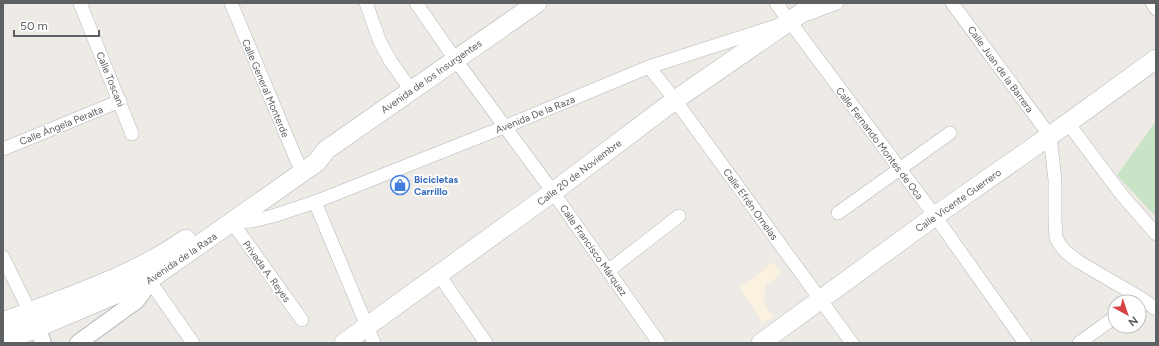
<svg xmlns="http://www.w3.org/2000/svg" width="1159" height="346" viewBox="0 0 1159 346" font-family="Figtree,sans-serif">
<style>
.commercial{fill:#faf1de}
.green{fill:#c8e3c5}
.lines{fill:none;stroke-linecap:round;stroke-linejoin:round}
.minor-casing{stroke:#b3b6b9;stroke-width:14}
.tertiary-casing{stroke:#b3b6b9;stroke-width:18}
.secondary-casing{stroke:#b2b5b9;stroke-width:20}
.minor{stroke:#fff;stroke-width:13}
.tertiary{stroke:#fff;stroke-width:16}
.secondary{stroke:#fff;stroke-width:19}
.labels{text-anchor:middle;stroke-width:3.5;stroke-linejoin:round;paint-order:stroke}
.street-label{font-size:10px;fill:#5d6164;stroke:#fff}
.shop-label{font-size:10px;font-weight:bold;fill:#366cbe;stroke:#fff;text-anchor:start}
</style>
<rect width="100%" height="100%" fill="#eeebe6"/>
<path class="commercial" d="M774,262l8,11 -16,12 -3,16 10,16 -11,6 -22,-36z"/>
<path class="green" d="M1156,121v96l-39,-42z"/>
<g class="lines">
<g class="minor-casing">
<g id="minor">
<path d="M80,3l52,131"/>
<path d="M231,3l66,158 6,11"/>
<path d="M366,3l14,39 11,20 20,28"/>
<path d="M416,3l39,56 98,133 106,151"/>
<path d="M776,3l159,213 90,127"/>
<path d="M952,3l98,133 5,44v40l1,18 4,7 6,7 13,10 62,36 15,11"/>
<path d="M1152,3l4,6"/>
<path d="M808,14l29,-11"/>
<path d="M649,67l26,33 177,243"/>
<path d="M1068,123l54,72 34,39"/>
<path d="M3,149l117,-48"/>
<path d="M315,202l59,141"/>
<path d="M838,213l112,-80"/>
<path d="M232,222l70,98"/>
<path d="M234,222l18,-1 21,-5 42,-14 189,-75 145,-60 124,-40"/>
<path d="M3,257l30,61"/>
<path d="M608,271l71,-55"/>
<path d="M439,275l47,68"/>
<path d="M149,280l44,63"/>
<path d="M1079,343l36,-26"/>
</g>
</g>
<g class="tertiary-casing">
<g id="tertiary">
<path d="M38,328l5,15"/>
<path d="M78,343l58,-42 7,-9 6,-12"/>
</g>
</g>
<g class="secondary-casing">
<g id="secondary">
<path d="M3,322c61,-24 129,-45 183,-83"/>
<path d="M3,342l146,-62 168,-118 9,-12 211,-147"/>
<path d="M344,343l209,-151 122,-92 141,-97"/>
<path d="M761,343l174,-127 133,-93 88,-64"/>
</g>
</g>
<use href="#minor" class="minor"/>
<use href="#tertiary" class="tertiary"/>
<use href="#secondary" class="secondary"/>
</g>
<defs>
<g id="shop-ring" transform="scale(1)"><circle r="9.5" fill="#fff" stroke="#3f7fe0" stroke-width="1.5"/><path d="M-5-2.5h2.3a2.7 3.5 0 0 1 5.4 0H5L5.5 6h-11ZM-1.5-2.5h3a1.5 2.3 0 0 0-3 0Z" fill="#3f7fe0"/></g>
</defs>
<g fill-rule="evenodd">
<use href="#shop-ring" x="400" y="185"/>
</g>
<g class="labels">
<g class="street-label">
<text transform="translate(1001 69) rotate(54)" y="4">Calle Juan de la Barrera</text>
<text transform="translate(431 76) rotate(-35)" y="4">Avenida de los Insurgentes</text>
<text transform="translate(111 79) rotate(68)" y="4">Calle Toscani</text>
<text transform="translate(266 88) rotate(67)" y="4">Calle General Monterde</text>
<text transform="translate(535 114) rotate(-22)" y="4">Avenida De la Raza</text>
<text transform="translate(61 125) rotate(-22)" y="4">Calle Ángela Peralta</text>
<text transform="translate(880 143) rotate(53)" y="4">Calle Fernando Montes de Oca</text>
<text transform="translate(579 172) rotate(-37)" y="4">Calle 20 de Noviembre</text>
<text transform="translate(958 200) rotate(-35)" y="4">Calle Vicente Guerrero</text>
<text transform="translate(751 204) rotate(54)" y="4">Calle Efrén Ornelas</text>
<text transform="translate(594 250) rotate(55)" y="4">Calle Francisco Márquez</text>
<text transform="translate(181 258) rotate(-34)" y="4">Avenida de la Raza</text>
<text transform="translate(267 271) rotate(54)" y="4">Privada A. Reyes</text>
</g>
<g class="shop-label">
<text x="414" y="183">Bicicletas<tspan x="414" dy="12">Carrillo</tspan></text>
</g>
</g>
<rect width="1159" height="346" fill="none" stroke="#5d6164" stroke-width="8"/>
<g transform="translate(1127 314) rotate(140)"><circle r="19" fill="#ffffff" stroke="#bec0c1"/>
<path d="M0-3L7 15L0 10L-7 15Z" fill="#d74345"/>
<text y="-6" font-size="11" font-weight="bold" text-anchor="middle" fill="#5d6164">N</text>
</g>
<path d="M14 30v6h85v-6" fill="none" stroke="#5d6164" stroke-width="2"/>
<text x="20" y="30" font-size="12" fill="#5d6164" stroke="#ffffff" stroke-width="3" paint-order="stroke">50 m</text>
</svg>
